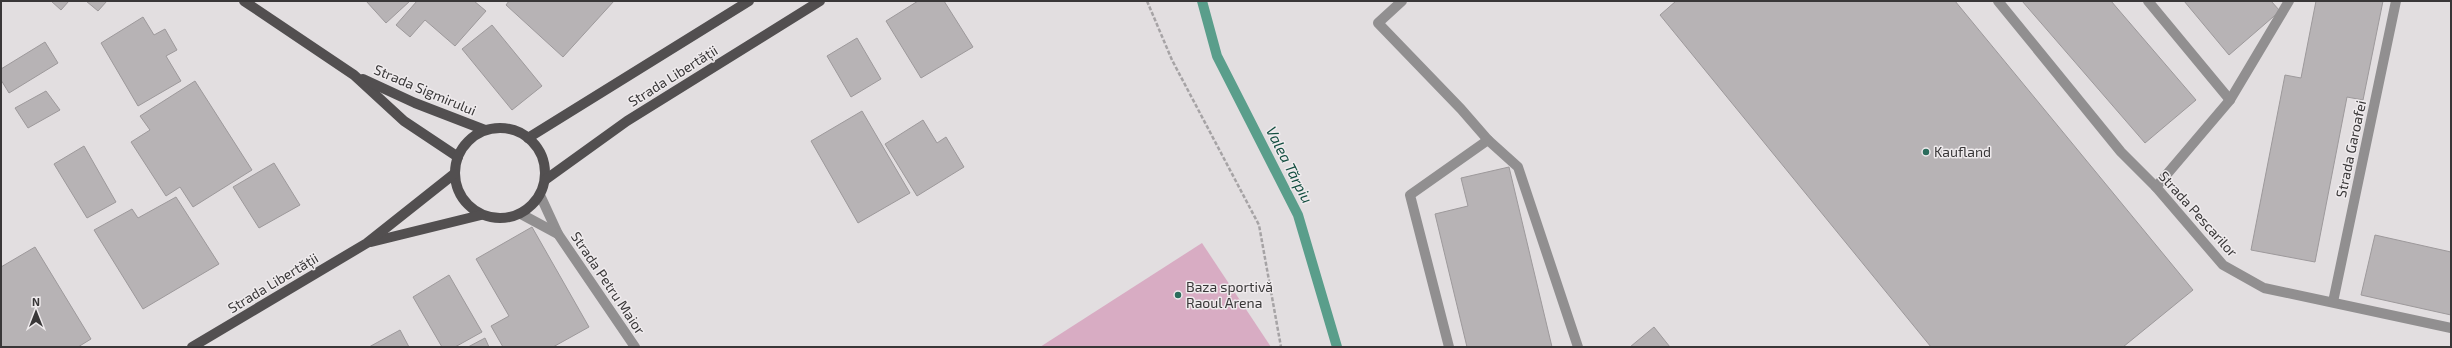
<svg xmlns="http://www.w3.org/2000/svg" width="2452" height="348" viewBox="0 0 2452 348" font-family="'Exo 2',sans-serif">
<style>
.green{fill:#d8acc3}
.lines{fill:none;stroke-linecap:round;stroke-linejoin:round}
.stream{stroke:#5a9e8b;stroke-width:10}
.building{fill:#b7b3b5;stroke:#9d999b}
.path{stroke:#a6a3a5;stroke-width:2.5;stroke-dasharray:4 2;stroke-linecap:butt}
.minor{stroke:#918f90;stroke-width:10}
.major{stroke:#524f50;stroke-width:10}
.poi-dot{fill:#2b6c5c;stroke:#efebed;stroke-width:1.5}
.labels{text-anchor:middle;stroke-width:3;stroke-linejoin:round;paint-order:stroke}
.street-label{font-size:14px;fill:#393738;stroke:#efebed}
.poi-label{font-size:14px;fill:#393738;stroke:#efebed;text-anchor:start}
.water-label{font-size:15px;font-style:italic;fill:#134e40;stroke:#efebed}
</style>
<rect width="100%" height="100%" fill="#e2dee0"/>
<path class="green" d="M1202,243l69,104h-231z"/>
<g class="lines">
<path class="stream" d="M1202,1l15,55 81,159 39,132"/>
</g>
<g class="building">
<path d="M51,1h18l-8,9z"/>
<path d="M86,1h21l-9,10z"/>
<path d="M366,1h44l-24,22z"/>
<path d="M417,1h57l12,10 -31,35 -30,-26 -15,17 -14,-12z"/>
<path d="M509,1h105l-51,56 -57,-52z"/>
<path d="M918,1h26l29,46 -52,31 -35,-57z"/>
<path d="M1676,1h279l238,289 -70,57h-192l-271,-332z"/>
<path d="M2022,1h89l85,99 -51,43z"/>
<path d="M2184,1h87l9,10 -51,44z"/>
<path d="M2316,1h67l-20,99 -16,-3 -32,165 -64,-12 34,-175 16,3z"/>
<path d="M143,17l11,18 11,-6 12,21 -11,6 15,25 -43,25 -37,-63z"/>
<path d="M492,25l50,61 -30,24 -50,-61z"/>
<path d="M857,38l24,41 -30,18 -24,-41z"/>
<path d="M45,42l13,21 -49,30 -8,-13v-11z"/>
<path d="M195,81l57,89 -59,37 -13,-20 -14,9 -35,-54 19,-12 -10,-14z"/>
<path d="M46,91l14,19 -32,18 -13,-20z"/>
<path d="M862,111l48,82 -52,30 -47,-82z"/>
<path d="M923,120l14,23 9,-6 18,30 -47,29 -32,-52z"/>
<path d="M84,146l32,56 -29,16 -33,-54z"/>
<path d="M274,163l26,42 -41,23 -26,-41z"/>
<path d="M1509,167l43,180h-85l-32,-133 33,-8 -7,-28z"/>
<path d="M176,197l43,67 -76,45 -49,-79 38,-21 6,9z"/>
<path d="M532,227l57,100 -36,20h-50l-12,-21 18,-10 -33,-57z"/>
<path d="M2375,235l76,17v63l-90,-20z"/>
<path d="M35,247l56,92 -13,8h-77v-80z"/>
<path d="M449,275l33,57 -27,15h-13l-29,-50z"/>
<path d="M1654,327l16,20h-40z"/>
<path d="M400,330l9,17h-40z"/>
<path d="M485,338l4,9h-21z"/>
</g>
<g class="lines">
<path class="path" d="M1147,1l25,59 87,165 22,122"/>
<g class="minor">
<path d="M1402,1l-24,22 83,86 27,31 30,27 60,180"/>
<path d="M1998,1l123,151 35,35 67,78 41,23 187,40"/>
<path d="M2148,1l82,99"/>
<path d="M2156,187l74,-87 59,-99"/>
<path d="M540,195l18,39 77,113"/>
<path d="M521,214l37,20"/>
<path d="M2333,302l63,-301"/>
<path d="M1449,347l-39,-152 78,-55"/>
</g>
<g class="major">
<path d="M244,1l110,74 50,46 54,36"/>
<path d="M363,79l52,24 70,27"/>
<circle cx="500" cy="173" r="45"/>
<path d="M528,138l221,-137"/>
<path d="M545,180l82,-59 193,-120"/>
<path d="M371,242l110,-27"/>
<path d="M192,347l175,-104 87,-69"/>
</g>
</g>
<g class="poi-dot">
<circle cx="1926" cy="152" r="4"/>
<circle cx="1178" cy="295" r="4"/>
</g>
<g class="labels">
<g class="street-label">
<text transform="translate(673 76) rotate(-32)" y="5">Strada Libertății</text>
<text transform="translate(425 90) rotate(23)" y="5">Strada Sigmirului</text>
<text transform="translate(2351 149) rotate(-78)" y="5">Strada Garoafei</text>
<text transform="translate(2198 214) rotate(48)" y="5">Strada Pescarilor</text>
<text transform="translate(273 283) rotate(-31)" y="5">Strada Libertății</text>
<text transform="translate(608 283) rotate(56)" y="5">Strada Petru Maior</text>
</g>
<g class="poi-label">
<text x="1934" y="157">Kaufland</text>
<text x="1186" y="292">Baza sportivă<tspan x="1186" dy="16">Raoul Arena</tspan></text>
</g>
<g class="water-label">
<text transform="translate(1289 165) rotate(63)" y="5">Valea Tărpiu</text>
</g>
</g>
<rect width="2452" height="348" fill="none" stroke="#393738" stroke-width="4"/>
<g transform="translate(36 312)" stroke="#efebed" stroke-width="3" paint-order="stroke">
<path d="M0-3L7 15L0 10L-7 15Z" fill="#393738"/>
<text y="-6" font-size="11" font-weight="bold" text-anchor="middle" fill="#393738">N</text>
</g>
</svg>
